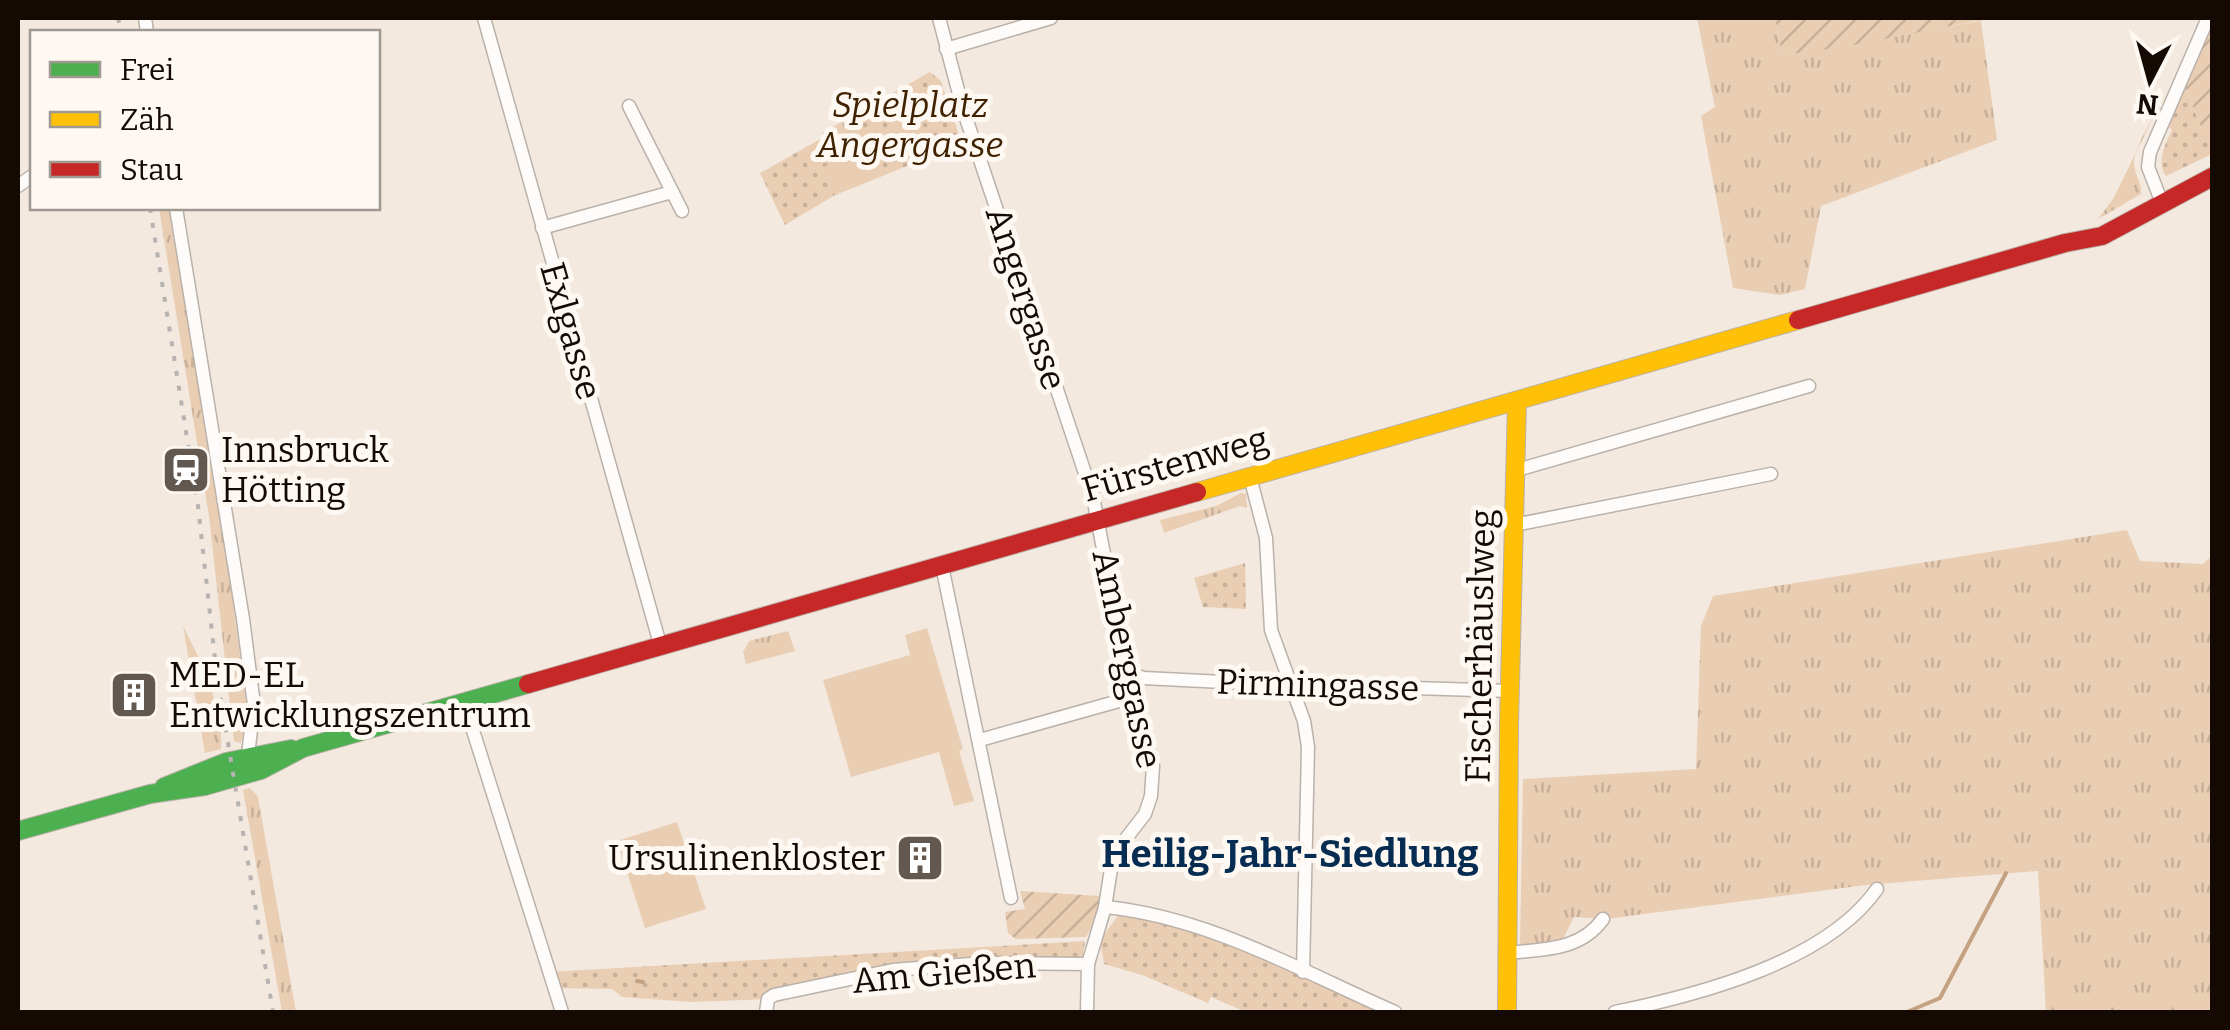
<svg xmlns="http://www.w3.org/2000/svg" width="2230" height="1030" viewBox="0 0 2230 1030" font-family="Bitter,serif">
<style>
.grass{fill:url(#grass-tufts)}
.park{fill:url(#park-dots)}
.garden{fill:url(#garden-furrows)}
.pitch{fill:#e9ceb4}
.lines{fill:none;stroke-linecap:round;stroke-linejoin:round}
.stream{stroke:#c4a281;stroke-width:4}
.street-casing{stroke:#bbb1a8;stroke-width:15}
.fast-casing{stroke:#bbb1a8;stroke-width:20}
.slow-casing{stroke:#bbb1a8;stroke-width:20}
.jam-casing{stroke:#bbb1a8;stroke-width:20}
.street{stroke:#fdfcfa;stroke-width:12}
.fast{stroke:#4caf50;stroke-width:18}
.slow{stroke:#ffc107;stroke-width:18}
.jam{stroke:#c62828;stroke-width:18}
.rail{stroke:#b6b3b1;stroke-width:4;stroke-dasharray:5 10;stroke-linecap:butt}
.labels{text-anchor:middle;stroke-width:10;stroke-linejoin:round;paint-order:stroke}
.park-label{font-size:35px;font-style:italic;fill:#402200;stroke:#fef8f2}
.street-label{font-size:35px;fill:#140a03;stroke:#fef8f2}
.poi-label{font-size:35px;fill:#140a03;stroke:#fef8f2;text-anchor:start}
.neighbourhood-label{font-size:38px;font-weight:bold;fill:#072c52;stroke:#fef8f2}
</style>
<defs>
<pattern id="grass-tufts" width="24" height="20" patternUnits="userSpaceOnUse" patternTransform="scale(2.5)"><rect width="24" height="20" fill="#e9ceb4"/><path d="M3 7l-1-3M5 7V3M7 7l1-3M15 17l-1-3M17 17v-4M19 17l1-3" fill="none" stroke="#c7b099"/></pattern>
<pattern id="park-dots" width="8" height="8" patternUnits="userSpaceOnUse" patternTransform="scale(2.5)"><rect width="8" height="8" fill="#e9ceb4"/><path d="M2 2h.1M6 6h.1" fill="none" stroke="#c7b099" stroke-width="1.8" stroke-linecap="round"/></pattern>
<pattern id="garden-furrows" width="10" height="10" patternUnits="userSpaceOnUse" patternTransform="scale(2.5)"><rect width="10" height="10" fill="#e9ceb4"/><path d="M-1 1l2-2M0 10L10 0M9 11l2-2" fill="none" stroke="#c7b099"/></pattern>
</defs>
<rect width="100%" height="100%" fill="#f3e9df"/>
<g class="grass">
<path d="M1697,18h78l7,37 199,-34 16,119 -176,66 -16,83 -25,6 -47,-7 -32,-172 14,-9z"/>
<path d="M2157,110c-7,15 -22,35 -23,53 0,11 8,19 7,31l-43,25 15,-20z"/>
<path d="M159,208h10l57,341 22,168 -7,26 -7,-2 -25,-225z"/>
<path d="M1241,493l5,1 1,14 -7,-2 -76,27 -4,-13 56,-14z"/>
<path d="M2127,530l13,31 63,3 9,-8v456h-166l-8,-141 -172,14 -260,34 -32,-2 -12,24 -42,4 3,-166 173,-10 5,-143 12,-30z"/>
<path d="M183,626c19,37 40,80 38,123l-16,4z"/>
<path d="M788,631l7,20 -49,13 -3,-12 6,-11z"/>
<path d="M250,788l8,9 38,215h-14l-37,-211 -2,-11z"/>
</g>
<g class="park">
<path d="M930,72l11,9 21,63 -127,51 -50,30 -25,-52 64,-36 -2,-4z"/>
<path d="M2184,84l17,43 11,9v18l-46,22c-10,-14 -1,-31 6,-46l-3,-3z"/>
<path d="M1245,563l1,46 -43,-2 -9,-29z"/>
<path d="M1123,909l62,12 201,91h-140l-35,-15 -3,6 -66,-28 -38,-11 -4,-24z"/>
<path d="M1085,941l-3,20 -189,9 -125,29 -77,3 -69,-5 -10,-8 -58,-1 -5,-16z"/>
</g>
<g class="garden">
<path d="M1775,18h217l-149,29 -61,8z"/>
<path d="M2212,22v109l-2,5 -9,-9 -17,-43z"/>
<path d="M1020,891l81,5 -4,21 -11,20 -70,2 -8,-6 -3,-21 20,-3z"/>
</g>
<g class="pitch">
<path d="M875,146l12,28 -52,21 -12,-28z"/>
<path d="M927,628l36,121 -4,2 15,50 -20,5 -15,-54 -88,25 -28,-97 87,-25 -5,-20z"/>
<path d="M677,822l29,87 -61,19 -28,-87z"/>
</g>
<g class="lines">
<g class="stream">
<path d="M637,981l6,1"/>
<path d="M1907,1012l33,-14 66,-125"/>
</g>
<g class="street-casing">
<g id="street">
<path d="M145,18l2,14"/>
<path d="M484,18l176,626"/>
<path d="M939,18l24,91 130,388 34,176 26,93 -2,30 -6,18 -21,27 -13,28 -6,38 -17,57"/>
<path d="M946,49l105,-31"/>
<path d="M629,106l53,105"/>
<path d="M18,186l14,-10"/>
<path d="M2162,203l-14,-36 2,-15 58,-134"/>
<path d="M176,208l67,411 11,86 -6,50"/>
<path d="M542,228l130,-36"/>
<path d="M1517,470l292,-84"/>
<path d="M1250,477l16,61 5,92 33,91 4,26 -5,225"/>
<path d="M1514,525l257,-51"/>
<path d="M942,566l69,332"/>
<path d="M1127,673l17,5 79,4 287,9"/>
<path d="M464,702l98,310"/>
<path d="M980,740l153,-43"/>
<path d="M1105,907c103,10 196,64 290,105"/>
<path d="M1507,953c36,-4 73,-2 96,-34"/>
<path d="M766,1012l2,-13 6,-4 119,-25 91,-7 104,1 -1,48"/>
<path d="M1615,1012c83,-17 211,-50 262,-123"/>
</g>
</g>
<g class="fast-casing">
<g id="fast">
<path d="M164,787l62,-25 65,-13"/>
<path d="M18,831l132,-37 55,-8 56,-16 42,-22 225,-64"/>
</g>
</g>
<g class="slow-casing">
<g id="slow">
<path d="M1197,492l601,-172"/>
<path d="M1507,1012l2,-288 8,-323"/>
</g>
</g>
<g class="jam-casing">
<g id="jam">
<path d="M1798,320l267,-77 37,-7 110,-59"/>
<path d="M528,684l669,-192"/>
</g>
</g>
<use href="#street" class="street"/>
<use href="#fast" class="fast"/>
<use href="#slow" class="slow"/>
<use href="#jam" class="jam"/>
<g class="rail">
<path d="M118,18l3,14"/>
<path d="M150,208l48,298 19,171 56,335"/>
</g>
</g>
<defs>
<g id="station-square" transform="scale(2.5)"><rect x="-9" y="-9" width="18" height="18" rx="4" fill="#625850" stroke="#fef8f2"/><path d="M-3-6H3Q5-6 5-4V2Q5 4 3 4L4.5 6H3L1.5 4h-3L-3 6H-4.5L-3 4Q-5 4-5 2V-4Q-5-6-3-6ZM-3.5-4v3h7v-3ZM-3.5 1v1.5H-2V1ZM2 1v1.5H3.5V1Z" fill="#fff"/></g>
<g id="building-square" transform="scale(2.5)"><rect x="-9" y="-9" width="18" height="18" rx="4" fill="#625850" stroke="#fef8f2"/><path d="M-4-6H4V6H1V3H-1V6H-4ZM-2.5-4.3h1.7v1.8h-1.7ZM.8-4.3h1.7v1.8H.8ZM-2.5-1h1.7V.8h-1.7ZM.8-1h1.7V.8H.8Z" fill="#fff"/></g>
</defs>
<g fill-rule="evenodd">
<use href="#station-square" x="186" y="470"/>
<use href="#building-square" x="134" y="695"/>
<use href="#building-square" x="920" y="858"/>
</g>
<g class="labels">
<g class="park-label">
<text x="910" y="117">Spielplatz<tspan x="910" dy="40">Angergasse</tspan></text>
</g>
<g class="street-label">
<text transform="translate(1026 298) rotate(72)" y="12">Angergasse</text>
<text transform="translate(571 331) rotate(74)" y="12">Exlgasse</text>
<text transform="translate(1175 464) rotate(-16)" y="12">Fürstenweg</text>
<text transform="translate(1480 646) rotate(-89)" y="12">Fischerhäuslweg</text>
<text transform="translate(1127 659) rotate(78)" y="12">Amberggasse</text>
<text transform="translate(1318 685) rotate(2)" y="12">Pirmingasse</text>
<text transform="translate(944 973) rotate(-5)" y="12">Am Gießen</text>
</g>
<g class="poi-label">
<text x="221" y="462">Innsbruck<tspan x="221" dy="40">Hötting</tspan></text>
<text x="169" y="687">MED-EL<tspan x="169" dy="40">Entwicklungszentrum</tspan></text>
<text x="885" y="870" text-anchor="end">Ursulinenkloster</text>
</g>
<g class="neighbourhood-label">
<text x="1290" y="867">Heilig-Jahr-Siedlung</text>
</g>
</g>
<rect width="2230" height="1030" fill="none" stroke="#140a03" stroke-width="40"/>
<rect x="30" y="30" width="350" height="180" fill="#fef8f2" stroke="#a09992" stroke-width="2.5"/>
<rect x="50" y="62" width="50" height="15" fill="#4caf50" stroke="#a09992" stroke-width="2.5"/>
<text x="120" y="80" font-size="30" fill="#140a03">Frei</text>
<rect x="50" y="112" width="50" height="15" fill="#ffc107" stroke="#a09992" stroke-width="2.5"/>
<text x="120" y="130" font-size="30" fill="#140a03">Zäh</text>
<rect x="50" y="162" width="50" height="15" fill="#c62828" stroke="#a09992" stroke-width="2.5"/>
<text x="120" y="180" font-size="30" fill="#140a03">Stau</text>
<g transform="translate(2150 80) rotate(186)" stroke="#fef8f2" stroke-width="8" paint-order="stroke">
<path d="M0-8L18 38L0 25L-18 38Z" fill="#140a03"/>
<text y="-15" font-size="28" font-weight="bold" text-anchor="middle" fill="#140a03">N</text>
</g>
</svg>
